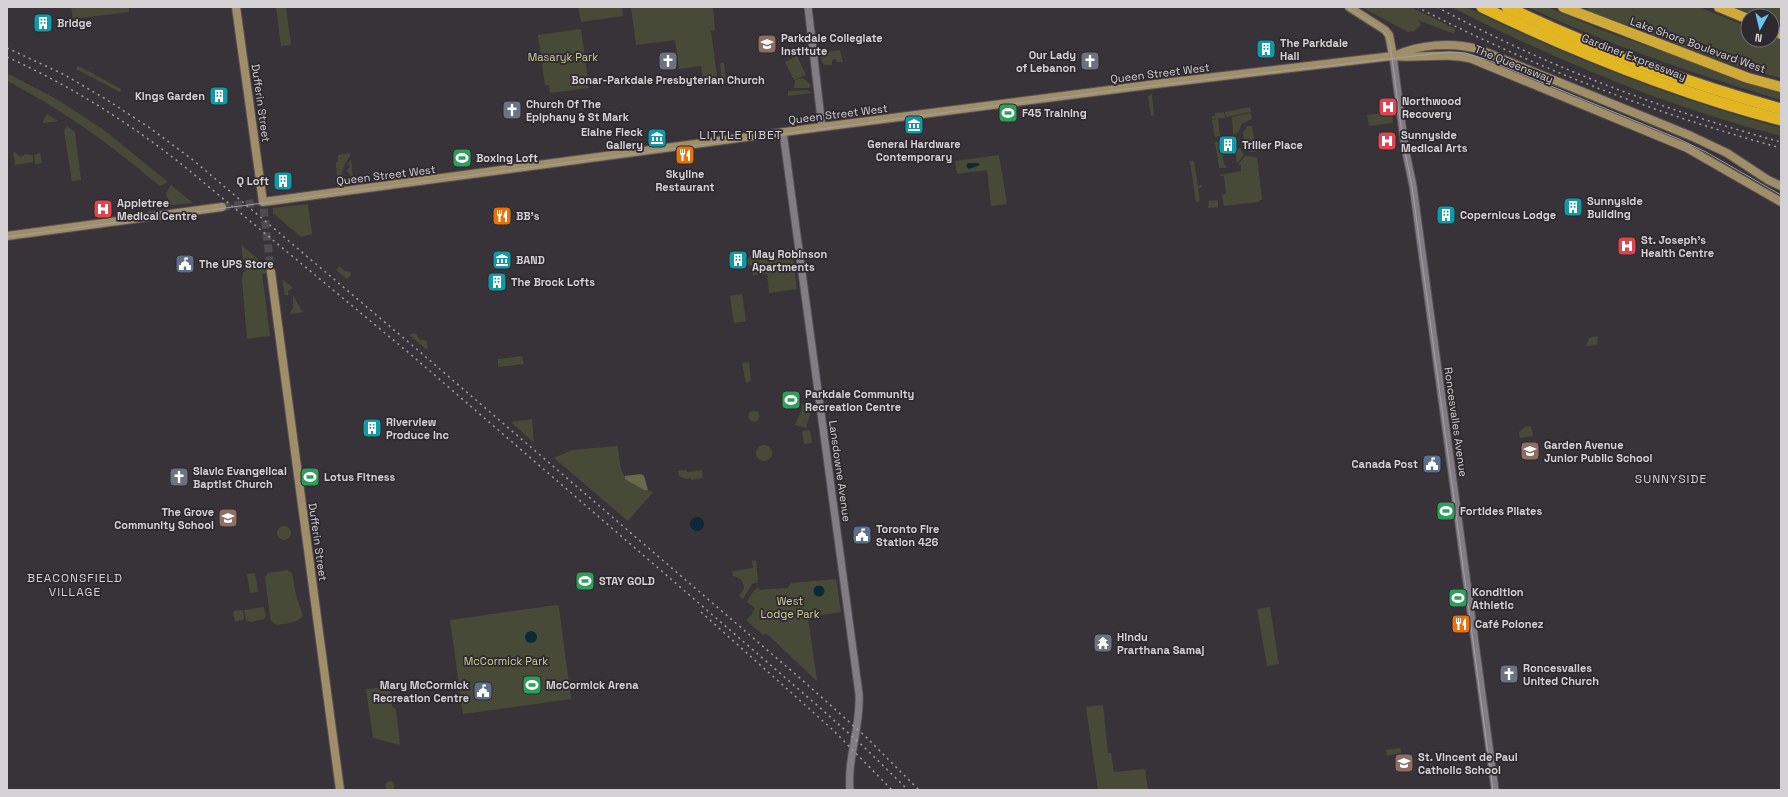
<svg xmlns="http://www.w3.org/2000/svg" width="1788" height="797" viewBox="0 0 1788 797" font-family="'Space Grotesk',sans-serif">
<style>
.green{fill:#484a38}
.forest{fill:#686a4c}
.water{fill:#0b2938}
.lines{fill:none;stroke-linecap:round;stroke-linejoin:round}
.secondary-tunnel{stroke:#4f4b50;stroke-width:8;stroke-dasharray:8 4;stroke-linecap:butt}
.tertiary-casing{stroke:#555256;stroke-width:9}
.secondary-casing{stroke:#555256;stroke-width:10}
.trunk-casing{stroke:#555256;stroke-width:12}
.motorway-casing{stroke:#555256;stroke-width:13}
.tertiary{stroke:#827d84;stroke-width:7}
.secondary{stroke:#9f8e67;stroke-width:8}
.trunk{stroke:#cfaa36;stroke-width:10}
.motorway{stroke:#e2b522;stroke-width:11}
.tram{stroke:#a3a0a4;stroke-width:1}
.rail{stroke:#a3a0a4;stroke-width:1.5;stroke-dasharray:2 4;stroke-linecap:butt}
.labels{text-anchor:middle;stroke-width:3.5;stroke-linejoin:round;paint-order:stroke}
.poi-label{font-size:11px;font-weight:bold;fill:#d4d1d4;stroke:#2e292f;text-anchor:start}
.street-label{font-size:11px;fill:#d4d1d4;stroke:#2e292f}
.park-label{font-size:11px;fill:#ced199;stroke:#2e292f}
.neighbourhood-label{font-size:12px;letter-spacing:1px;fill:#d4d1d4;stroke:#2e292f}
</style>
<rect width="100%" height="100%" fill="#383339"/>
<g class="green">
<path d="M71,7h58v5l-56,7z"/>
<path d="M276,7h10l5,38 -10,1z"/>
<path d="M578,7h44l1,9 -42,6z"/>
<path d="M631,7h82l2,23 -4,1 7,53 -14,1 -3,-19 -22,3 -4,-29 -39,5z"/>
<path d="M1361,7h50l44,22 -1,5 -36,-14 3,5 -7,6 -6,1z"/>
<path d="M1451,7h15c101,50 206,91 315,121v8c-114,-29 -225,-76 -330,-129z"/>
<path d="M1527,7h20l55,23 146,52 33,9v9c-87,-26 -171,-55 -254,-93z"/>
<path d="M1586,7h113l49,20v13h24v-4l9,4v38l-36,-9 -148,-53 -5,-3z"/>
<path d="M1734,7h47v17l-9,-3v-5h-14z"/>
<path d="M581,29l8,59 -39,5 -1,-8h-4l-7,-50z"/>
<path d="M840,50l3,12h-6l-1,-3 -4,1v5h-7l-3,-3 -1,-7 2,-3z"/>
<path d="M797,56l9,19 -12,5 -9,-18z"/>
<path d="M720,63h4l2,20h-4z"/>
<path d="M78,66l16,8 2,3 1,-1 24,13 -1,3 -44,-23z"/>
<path d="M7,73l51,27 46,30 64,52 -8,4c-49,-41 -96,-76 -153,-105z"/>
<path d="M803,78l8,7 -1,3h-16l1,-8z"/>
<path d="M808,90l4,3 -24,3v-5z"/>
<path d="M1154,93l-2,2 2,20 -3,1 -3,-20z"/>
<path d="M1250,107l1,5 -25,5 -1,-5z"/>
<path d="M1224,112l1,6 -13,1v-3h3v-3z"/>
<path d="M1392,112l1,11 -24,3 -2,-11z"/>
<path d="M1251,113l1,6 -10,5 -4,9 -5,1 -1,-17z"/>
<path d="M47,114l11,7 -16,2z"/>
<path d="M1218,119l2,17 -5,1 -3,-17z"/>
<path d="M67,126l8,6 6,48 -9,1 -8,-50z"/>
<path d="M1247,126h5l4,26h-6l-5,-4 -2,-15z"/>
<path d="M1215,142h6l3,23h2v3h-7z"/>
<path d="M1240,148l4,7 -7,9 -2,-15z"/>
<path d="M15,152l5,5 6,-3 7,1v7l-18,3 -2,-12z"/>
<path d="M40,153l2,10 -7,1 -1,-9z"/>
<path d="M350,153v3l-6,10 -4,15 -3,-2 -1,-17h2v-7z"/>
<path d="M999,155l8,49 -16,2 -4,-36 -30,4 -2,-13z"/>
<path d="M1245,156l12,1 5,42 -4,3 -34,4 -2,-11 4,-1 -2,-18h-4v-1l21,-4v-6h-3z"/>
<path d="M351,159l2,20 -4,3 -6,-4v-1l7,1v-4l-4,-3 4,-4 -2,-3z"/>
<path d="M1190,161h4l4,25 4,-1v2l-4,1 2,13 -4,1z"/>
<path d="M171,185l22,18 -23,2 -4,-12z"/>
<path d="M1218,200v7l-10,1 1,-7z"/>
<path d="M308,204l4,30 -11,3 -28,-24v-5z"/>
<path d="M241,245l33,27 -12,2 8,62 -23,3 -5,-58 1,-9h2z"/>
<path d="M792,249l5,40 -28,4 -2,-19 -14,1 -2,-10h-6v-6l4,-1 3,-5z"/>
<path d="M340,266l4,5 6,1 1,3 -4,4 -11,-9z"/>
<path d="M282,279l11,9 -5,3v4h-3z"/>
<path d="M742,294l4,27 -12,2 -4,-27z"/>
<path d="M293,295l9,16 3,1 -16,2 4,-6z"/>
<path d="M415,333l5,7h6l2,8 -2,1 -17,-14z"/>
<path d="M1598,336l-1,9 -11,1 3,-8z"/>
<path d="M522,356l2,8 -26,3v-8z"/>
<path d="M749,362l2,19 -5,2 -4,-20z"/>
<path d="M801,404l12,4 -3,3 1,1 -5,16 -11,-3 7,-16z"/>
<circle cx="754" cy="416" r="5.5"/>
<path d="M532,419l2,24 -23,-21z"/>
<path d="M1531,426l2,10 -13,2 -1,-6 6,-5z"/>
<path d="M810,430l2,13 -8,1 -2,-13z"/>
<circle cx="764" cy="453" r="8"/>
<path d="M618,446c3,33 4,34 35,46l-25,29 -74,-63 18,-8z"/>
<path d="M687,470v2l15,-2 1,8 -12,2v-2l-5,1 -7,-3 -1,-5z"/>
<circle cx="284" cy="533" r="7"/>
<path d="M756,560l2,22 -6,2 -9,15 -4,-3 5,-7c0,-7 -4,-12 -11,-13l-1,-5 21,-3 -1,-7z"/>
<path d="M287,570l5,3 4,22 7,21c-7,8 -17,7 -26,9l-6,-4 -1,-4 -5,-40 3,-4z"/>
<path d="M255,573l3,19 -8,1 -3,-19z"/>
<path d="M836,579l5,33 -33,5 9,64 -51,-48 -3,2 -17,-15 7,-6 -1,-2 3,-4 -8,-6 7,-12 5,-3v3l29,-2 3,-5z"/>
<path d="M557,605l2,3 12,91 -108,15 -13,-94z"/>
<path d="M264,607l2,9 -2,3 -13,3 -5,-2 -2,-10z"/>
<path d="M1270,607l9,57 -12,2 -10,-57z"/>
<path d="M243,610l1,9 -9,3 -2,-11z"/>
<path d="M389,687l3,19 4,4 4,35 -27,-7 -7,-49z"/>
<path d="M1103,705l5,48h3l3,19 31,-3 3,21h-50l-12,-83z"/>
<path d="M1400,748l1,5 -14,3 -1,-6z"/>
<circle cx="390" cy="786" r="4.5"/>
</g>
<path class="forest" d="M641,474l3,2 4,14h-4l-19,-11v-3z"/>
<g class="water">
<path d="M968,163h10l2,2 -11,4 -3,-3z"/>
<circle cx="697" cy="524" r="7"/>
<circle cx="819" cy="591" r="5.5"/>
<circle cx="531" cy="637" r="6"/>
</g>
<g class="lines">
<path class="secondary-tunnel" d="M222,207l41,-5 8,70"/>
<g class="tertiary-casing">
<g id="tertiary">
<path d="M808,7l14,120"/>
<path d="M1393,56l12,92 8,38 82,604"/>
<path d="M783,132l76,562c2,33 -12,64 -9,96"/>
</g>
</g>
<g class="secondary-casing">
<g id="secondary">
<path d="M236,7l27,195 559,-75 342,-44 229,-27c27,3 53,-4 79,3l215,89 94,54"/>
<path d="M1349,7l36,23 4,5 4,21"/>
<path d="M1394,56c25,-12 58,-14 84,-7l213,87 36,17 41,27 13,6"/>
<path d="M7,236l215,-29"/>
<path d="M271,272l69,518"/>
</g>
</g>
<g class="trunk-casing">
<g id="trunk">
<path d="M1563,7l185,71 33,9"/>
<path d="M1719,7l29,12"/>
<path d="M1772,29l9,5"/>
</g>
</g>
<g class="motorway-casing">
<g id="motorway">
<path d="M1482,7c96,46 196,86 299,113"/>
<path d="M1507,7c88,42 180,76 274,102"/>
</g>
</g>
<use href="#tertiary" class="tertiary"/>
<use href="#secondary" class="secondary"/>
<use href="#trunk" class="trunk"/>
<use href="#motorway" class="motorway"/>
<g class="tram">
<path d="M1347,7c15,12 37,17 43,36l13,99 9,44 81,604"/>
<path d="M7,237l934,-124 201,-26 307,-35 16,1 23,7 191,79 27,13 75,43"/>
</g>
<g class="rail">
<path d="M1417,7c116,60 239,107 364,141"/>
<path d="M1437,7c108,59 226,103 344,135"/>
<path d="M7,48l56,26 41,24 46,30 43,32 220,186 388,333 64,57 54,54"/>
<path d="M7,57c64,29 123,66 178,110l224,186 409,353 45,40 45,44"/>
<path d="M701,612l132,118 59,60"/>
</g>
</g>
<defs>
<g id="building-square" transform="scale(1)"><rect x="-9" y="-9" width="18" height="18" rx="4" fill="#0f9aa8" stroke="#2e292f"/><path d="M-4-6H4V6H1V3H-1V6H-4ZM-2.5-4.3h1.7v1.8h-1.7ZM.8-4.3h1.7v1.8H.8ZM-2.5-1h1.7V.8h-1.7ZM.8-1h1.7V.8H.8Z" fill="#fff"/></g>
<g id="school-square" transform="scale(1)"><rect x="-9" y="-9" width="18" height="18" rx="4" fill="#8d6e63" stroke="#2e292f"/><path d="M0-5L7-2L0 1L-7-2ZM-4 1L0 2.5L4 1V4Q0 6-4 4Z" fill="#fff"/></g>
<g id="church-square" transform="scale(1)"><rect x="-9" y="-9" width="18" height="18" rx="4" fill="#6b7280" stroke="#2e292f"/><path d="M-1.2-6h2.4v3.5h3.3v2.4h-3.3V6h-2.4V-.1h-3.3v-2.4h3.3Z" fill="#fff"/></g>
<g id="hospital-square" transform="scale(1)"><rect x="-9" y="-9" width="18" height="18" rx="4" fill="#e0444e" stroke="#2e292f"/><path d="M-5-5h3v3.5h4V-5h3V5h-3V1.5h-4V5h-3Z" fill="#fff"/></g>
<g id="stadium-square" transform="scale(1)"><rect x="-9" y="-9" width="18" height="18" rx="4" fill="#2e9e5b" stroke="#2e292f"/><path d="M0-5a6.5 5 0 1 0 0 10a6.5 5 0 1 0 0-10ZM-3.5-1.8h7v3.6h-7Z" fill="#fff"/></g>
<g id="museum-square" transform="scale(1)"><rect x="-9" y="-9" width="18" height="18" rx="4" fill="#0f9aa8" stroke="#2e292f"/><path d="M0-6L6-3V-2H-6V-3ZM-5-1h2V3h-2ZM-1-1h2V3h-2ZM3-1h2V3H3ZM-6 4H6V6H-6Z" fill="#fff"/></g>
<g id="restaurant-square" transform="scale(1)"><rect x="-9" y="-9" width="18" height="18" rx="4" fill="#e8710a" stroke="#2e292f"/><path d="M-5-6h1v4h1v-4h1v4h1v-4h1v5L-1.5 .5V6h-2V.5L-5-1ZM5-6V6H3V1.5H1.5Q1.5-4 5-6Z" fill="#fff"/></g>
<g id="civic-square" transform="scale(1)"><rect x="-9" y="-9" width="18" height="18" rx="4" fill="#5c6f8a" stroke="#2e292f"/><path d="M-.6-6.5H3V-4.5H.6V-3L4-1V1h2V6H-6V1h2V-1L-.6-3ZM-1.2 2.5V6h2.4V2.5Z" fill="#fff"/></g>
<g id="temple-square" transform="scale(1)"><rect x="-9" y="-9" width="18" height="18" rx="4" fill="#6b7280" stroke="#2e292f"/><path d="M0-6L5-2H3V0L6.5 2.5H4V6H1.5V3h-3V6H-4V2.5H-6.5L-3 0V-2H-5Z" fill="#fff"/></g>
</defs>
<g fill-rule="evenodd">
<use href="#building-square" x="43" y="23"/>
<use href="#school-square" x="767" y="44"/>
<use href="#building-square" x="1266" y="49"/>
<use href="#church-square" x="668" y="61"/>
<use href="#church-square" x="1090" y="61"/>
<use href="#building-square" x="219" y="96"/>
<use href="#hospital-square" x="1388" y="107"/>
<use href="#church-square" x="512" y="110"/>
<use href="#stadium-square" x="1008" y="113"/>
<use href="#museum-square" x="914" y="125"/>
<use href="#museum-square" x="657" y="138"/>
<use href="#hospital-square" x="1387" y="141"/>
<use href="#building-square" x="1228" y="145"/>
<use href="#restaurant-square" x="685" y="155"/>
<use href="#stadium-square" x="462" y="158"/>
<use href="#building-square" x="283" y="181"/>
<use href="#building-square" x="1573" y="207"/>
<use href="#hospital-square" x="103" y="209"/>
<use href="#building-square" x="1446" y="215"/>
<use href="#restaurant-square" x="502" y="216"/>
<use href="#hospital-square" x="1627" y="246"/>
<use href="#museum-square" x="502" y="260"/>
<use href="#building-square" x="738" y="260"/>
<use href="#civic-square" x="185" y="264"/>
<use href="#building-square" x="497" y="282"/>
<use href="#stadium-square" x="791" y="400"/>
<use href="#building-square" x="372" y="428"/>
<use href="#school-square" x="1530" y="451"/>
<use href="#civic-square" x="1432" y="464"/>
<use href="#church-square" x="179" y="477"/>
<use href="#stadium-square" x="310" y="477"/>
<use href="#stadium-square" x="1446" y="511"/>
<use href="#school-square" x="228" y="518"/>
<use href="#civic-square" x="862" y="535"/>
<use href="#stadium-square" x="585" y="581"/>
<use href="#stadium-square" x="1458" y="598"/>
<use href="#restaurant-square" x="1461" y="624"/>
<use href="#temple-square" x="1103" y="643"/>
<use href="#church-square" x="1509" y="674"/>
<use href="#stadium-square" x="532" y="685"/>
<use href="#civic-square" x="483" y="691"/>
<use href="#school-square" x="1404" y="763"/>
</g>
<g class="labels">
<g class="poi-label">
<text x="57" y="27">Bridge</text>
<text x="781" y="42">Parkdale Collegiate<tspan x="781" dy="13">Institute</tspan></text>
<text x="1280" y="47">The Parkdale<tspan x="1280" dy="13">Hall</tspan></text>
<text x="1076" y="59" text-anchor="end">Our Lady<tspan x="1076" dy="13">of Lebanon</tspan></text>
<text x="668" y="84" text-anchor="middle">Bonar-Parkdale Presbyterian Church</text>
<text x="205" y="100" text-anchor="end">Kings Garden</text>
<text x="1402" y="105">Northwood<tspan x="1402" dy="13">Recovery</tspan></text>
<text x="526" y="108">Church Of The<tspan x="526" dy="13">Epiphany &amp; St Mark</tspan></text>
<text x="1022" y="117">F45 Training</text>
<text x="643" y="136" text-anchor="end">Elaine Fleck<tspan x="643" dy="13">Gallery</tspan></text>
<text x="1401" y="139">Sunnyside<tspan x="1401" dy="13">Medical Arts</tspan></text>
<text x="914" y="148" text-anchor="middle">General Hardware<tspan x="914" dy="13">Contemporary</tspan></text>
<text x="1242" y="149">Triller Place</text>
<text x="476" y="162">Boxing Loft</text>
<text x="685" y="178" text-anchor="middle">Skyline<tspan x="685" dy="13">Restaurant</tspan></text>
<text x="269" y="185" text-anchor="end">Q Loft</text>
<text x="1587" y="205">Sunnyside<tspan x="1587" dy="13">Building</tspan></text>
<text x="117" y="207">Appletree<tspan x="117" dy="13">Medical Centre</tspan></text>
<text x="1460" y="219">Copernicus Lodge</text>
<text x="516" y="220">BB's</text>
<text x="1641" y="244">St. Joseph's<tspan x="1641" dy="13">Health Centre</tspan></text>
<text x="752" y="258">May Robinson<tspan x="752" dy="13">Apartments</tspan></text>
<text x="516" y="264">BAND</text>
<text x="199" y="268">The UPS Store</text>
<text x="511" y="286">The Brock Lofts</text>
<text x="805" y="398">Parkdale Community<tspan x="805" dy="13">Recreation Centre</tspan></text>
<text x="386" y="426">Riverview<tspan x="386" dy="13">Produce Inc</tspan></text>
<text x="1544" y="449">Garden Avenue<tspan x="1544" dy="13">Junior Public School</tspan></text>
<text x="1418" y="468" text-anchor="end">Canada Post</text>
<text x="193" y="475">Slavic Evangelical<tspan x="193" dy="13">Baptist Church</tspan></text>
<text x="324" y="481">Lotus Fitness</text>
<text x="1460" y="515">Fortides Pilates</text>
<text x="214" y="516" text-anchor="end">The Grove<tspan x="214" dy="13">Community School</tspan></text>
<text x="876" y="533">Toronto Fire<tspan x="876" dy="13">Station 426</tspan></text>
<text x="599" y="585">STAY GOLD</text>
<text x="1472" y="596">Kondition<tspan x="1472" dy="13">Athletic</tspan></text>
<text x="1475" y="628">Café Polonez</text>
<text x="1117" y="641">Hindu<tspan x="1117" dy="13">Prarthana Samaj</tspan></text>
<text x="1523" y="672">Roncesvalles<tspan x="1523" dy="13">United Church</tspan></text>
<text x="469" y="689" text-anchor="end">Mary McCormick<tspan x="469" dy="13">Recreation Centre</tspan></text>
<text x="546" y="689">McCormick Arena</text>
<text x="1418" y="761">St. Vincent de Paul<tspan x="1418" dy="13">Catholic School</tspan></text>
</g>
<g class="street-label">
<text transform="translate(1698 45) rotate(20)" y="4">Lake Shore Boulevard West</text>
<text transform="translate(1634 57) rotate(21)" y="4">Gardiner Expressway</text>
<text transform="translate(1514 64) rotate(22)" y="4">The Queensway</text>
<text transform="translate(1160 73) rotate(-7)" y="4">Queen Street West</text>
<text transform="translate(261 103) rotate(82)" y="4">Dufferin Street</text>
<text transform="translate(838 114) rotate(-7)" y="4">Queen Street West</text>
<text transform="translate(386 175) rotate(-7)" y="4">Queen Street West</text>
<text transform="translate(1456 422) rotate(82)" y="4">Roncesvalles Avenue</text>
<text transform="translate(840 471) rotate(82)" y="4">Lansdowne Avenue</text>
<text transform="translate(318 542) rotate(82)" y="4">Dufferin Street</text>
</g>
<g class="park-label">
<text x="563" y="61">Masaryk Park</text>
<text x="790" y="605">West<tspan x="790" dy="13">Lodge Park</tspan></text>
<text x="506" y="665">McCormick Park</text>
</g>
<g class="neighbourhood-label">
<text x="741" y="139">LITTLE TIBET</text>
<text x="1671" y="483">SUNNYSIDE</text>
<text x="75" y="582">BEACONSFIELD<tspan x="75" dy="14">VILLAGE</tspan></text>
</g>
</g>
<rect width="1788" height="797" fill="none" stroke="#d4d1d4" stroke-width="16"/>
<g transform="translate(1760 28) rotate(188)"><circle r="19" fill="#2e292f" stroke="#706c71"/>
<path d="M0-3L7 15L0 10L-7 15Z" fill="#68c4f0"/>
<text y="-6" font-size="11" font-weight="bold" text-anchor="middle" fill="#d4d1d4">N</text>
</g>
</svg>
